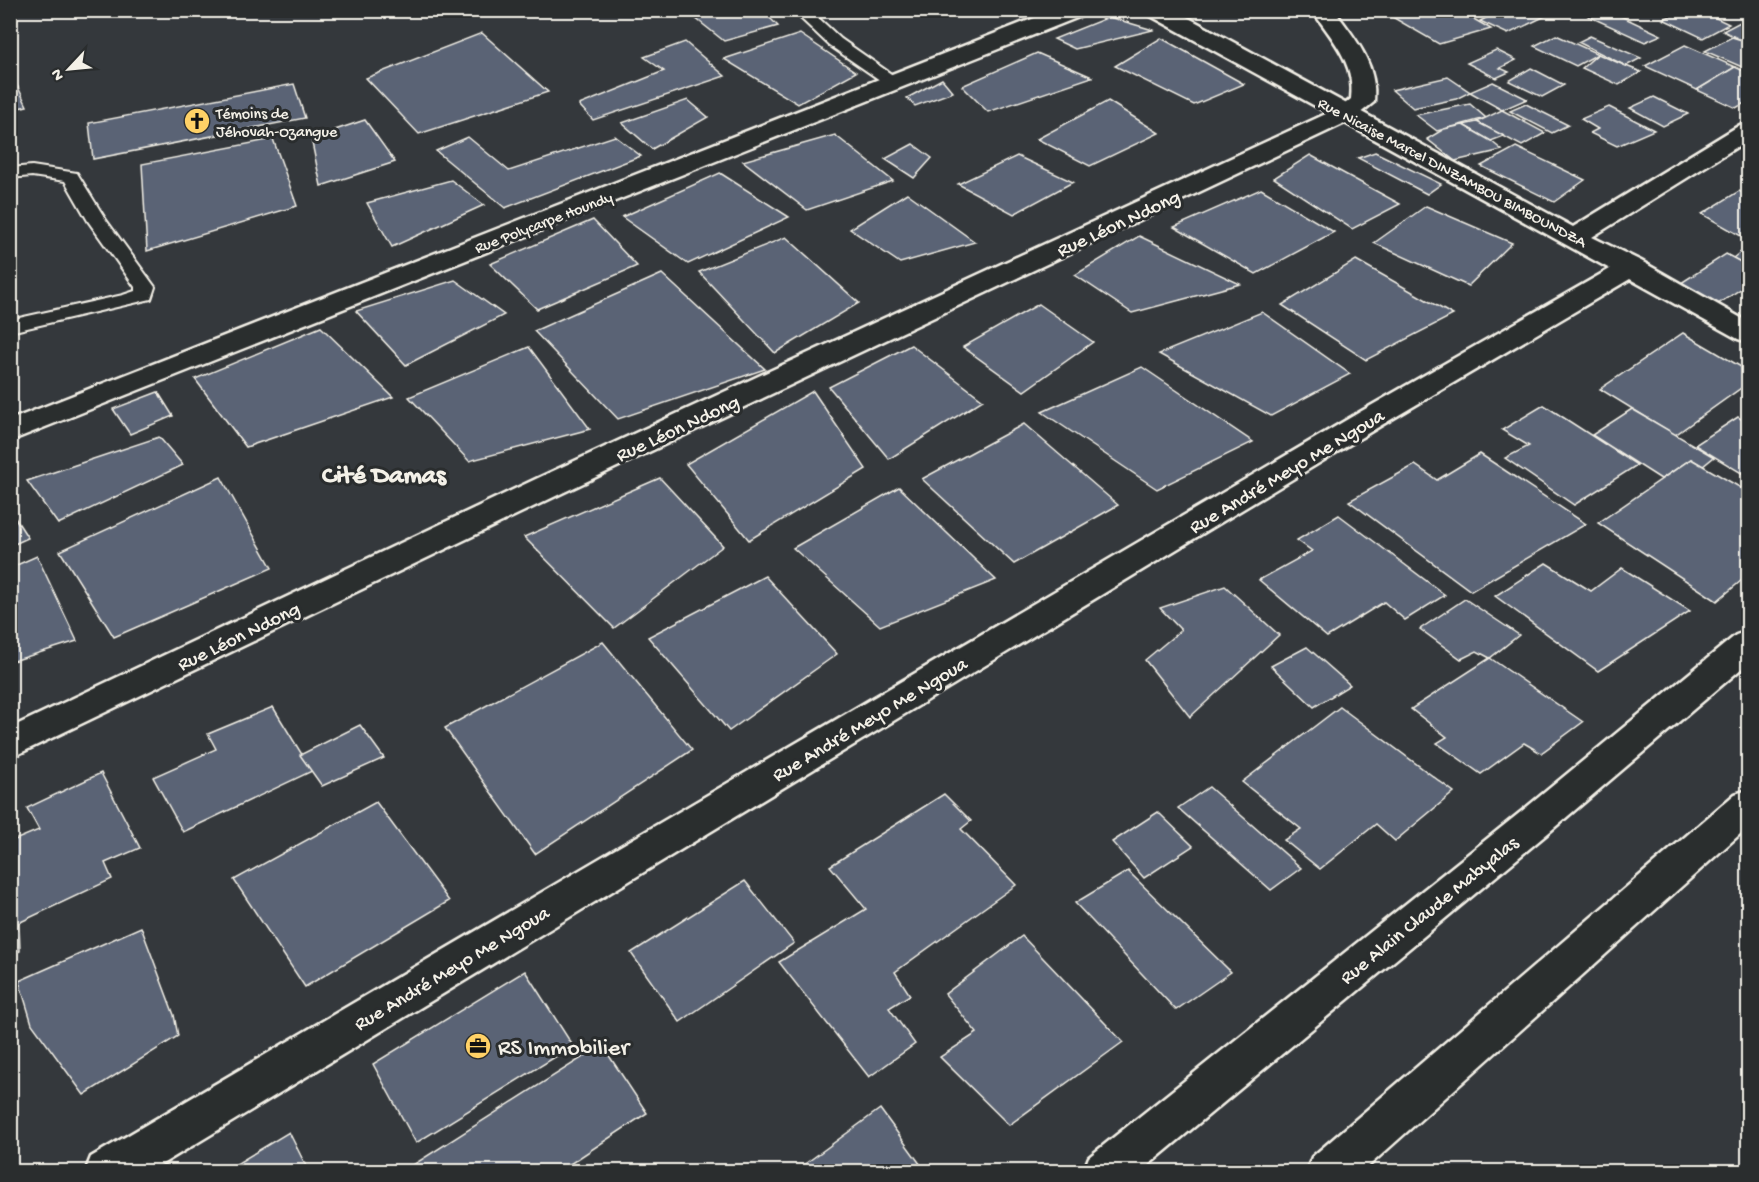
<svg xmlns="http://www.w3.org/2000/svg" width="1759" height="1182" viewBox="0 0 1759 1182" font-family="'Gochi Hand',sans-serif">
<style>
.building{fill:#5a6475;stroke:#f4f1e8;stroke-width:1.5}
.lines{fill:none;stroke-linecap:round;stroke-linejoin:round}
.service-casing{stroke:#f4f1e8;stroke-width:4}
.minor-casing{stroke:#f4f1e8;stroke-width:5}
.tertiary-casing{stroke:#f4f1e8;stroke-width:5}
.service{fill:#2a2d2e;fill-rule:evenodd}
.minor{fill:#2a2d2e;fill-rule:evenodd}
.tertiary{fill:#2a2d2e;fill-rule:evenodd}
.labels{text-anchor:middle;stroke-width:6;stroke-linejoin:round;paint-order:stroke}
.far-poi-label{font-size:16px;fill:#f4f1e8;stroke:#2a2d2e;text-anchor:start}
.far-street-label{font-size:16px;fill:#f4f1e8;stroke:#2a2d2e}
.street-label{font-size:20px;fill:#f4f1e8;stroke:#2a2d2e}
.near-poi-label{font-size:24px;fill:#f4f1e8;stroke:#2a2d2e;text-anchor:start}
.district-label{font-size:26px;font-weight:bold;fill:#f4f1e8;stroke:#2a2d2e}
</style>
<rect width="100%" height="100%" fill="#34383c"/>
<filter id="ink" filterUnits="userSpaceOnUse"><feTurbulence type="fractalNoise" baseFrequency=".0167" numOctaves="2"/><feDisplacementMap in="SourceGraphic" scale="12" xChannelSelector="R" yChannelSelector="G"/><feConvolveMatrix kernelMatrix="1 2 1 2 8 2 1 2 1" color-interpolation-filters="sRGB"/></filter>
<g filter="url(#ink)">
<g class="building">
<path d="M685,10h77l16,16 -54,15z"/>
<path d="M1400,10h90l-18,8 19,11 -52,15 -52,-30z"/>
<path d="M1502,10h56l-50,24 -28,-13z"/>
<path d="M1599,10h9l53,25 -16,7 -57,-26z"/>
<path d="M1669,10h30l30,14 -26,14 -40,-19 13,-5z"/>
<path d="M1109,17l44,13 -78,19 -21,-10z"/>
<path d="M1742,21l6,3v12l-7,4 -18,-9z"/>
<path d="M482,33l66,59 -129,42 -53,-56z"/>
<path d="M800,34l56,38 -58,32 -74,-45z"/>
<path d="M1556,35l42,19 -22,12 -42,-20z"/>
<path d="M1590,36l51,22 -15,8 -48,-24z"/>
<path d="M1732,37l16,5v23l-6,2 -37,-16z"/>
<path d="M1161,38l83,46 -50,21 -79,-39z"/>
<path d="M685,42l40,34 -132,44 -14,-15 85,-34 -20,-14z"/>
<path d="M1685,45l50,22 -38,23 -52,-24z"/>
<path d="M1496,50l20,10 -16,8 9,4 -13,6 -29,-15z"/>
<path d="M1037,53l55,24 -104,35 -26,-26z"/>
<path d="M1598,54l28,12 15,6 -22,13 -37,-17z"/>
<path d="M1735,67l13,6v28l-12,7 -39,-18z"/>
<path d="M1531,68l33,17 -22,12 -33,-16z"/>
<path d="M1448,77l22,15 -14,7 -43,9 -21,-18z"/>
<path d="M942,79l11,13 -38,14 -8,-8z"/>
<path d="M15,81l12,25 -17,4v-27z"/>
<path d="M1493,82l34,17 -25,11 -32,-18z"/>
<path d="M294,84l11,34 -212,41 -4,-36z"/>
<path d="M1654,97l34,17 -25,12 -33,-18z"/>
<path d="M688,100l20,17 -56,32 -30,-26z"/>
<path d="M1108,101l51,32 -69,33 -53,-27z"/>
<path d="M1470,104l16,14 -49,13 -21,-16z"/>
<path d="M1526,104l42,21 -16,8 -42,-22z"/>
<path d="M1609,107l45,23 -37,16 -27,-13 8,-4 -17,-10z"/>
<path d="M1502,110l43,23 -23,13 -45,-24z"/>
<path d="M365,120l30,42 -74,24 -10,-48z"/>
<path d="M1477,122l27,14 -13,5 -28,-16z"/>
<path d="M1463,125l28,16 11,9 -47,11 -28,-22 17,-10z"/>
<path d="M835,135l58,46 -86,29 -64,-49z"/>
<path d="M615,136l26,20 -136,52 -69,-57 32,-14 41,34z"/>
<path d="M273,139l24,67 -150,45 -5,-87z"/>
<path d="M913,144l19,14 -18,20 -29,-19z"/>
<path d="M1516,147l69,33 -31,22 -73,-36z"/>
<path d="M1375,152l66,32 -14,10 -69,-36z"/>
<path d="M1310,155l90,49 -48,25 -78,-51z"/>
<path d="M1017,156l56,26 -59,32 -56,-30z"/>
<path d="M720,173l69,44 -101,47 -66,-47z"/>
<path d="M451,180l33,25 -92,42 -25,-44z"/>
<path d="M1261,189l73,43 -78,42 -82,-47z"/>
<path d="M1739,191l9,5v44l-46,-26z"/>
<path d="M907,193l68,49 -75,21 -50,-34z"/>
<path d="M1426,206l86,37 -44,43 -94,-43z"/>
<path d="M593,220l44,46 -100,43 -47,-45z"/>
<path d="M1139,236l101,48 -108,29 -57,-38z"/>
<path d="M786,237l73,66 -84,50 -76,-81z"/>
<path d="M1748,246v20l-15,-8z"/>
<path d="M1726,254l22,12v18l-30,20 -37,-21z"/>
<path d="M1356,260l97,55 -87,45 -84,-55z"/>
<path d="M662,274l103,95 -147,50 -84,-88z"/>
<path d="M455,280l49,35 -98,50 -50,-54z"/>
<path d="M1039,304l54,38 -69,49 -61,-44z"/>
<path d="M1262,312l88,62 -79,42 -112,-62z"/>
<path d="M321,327l72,70 -147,50 -51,-68z"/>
<path d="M1683,333l65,38v12l-73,52 -75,-46z"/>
<path d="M911,345l72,55 -94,59 -60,-72z"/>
<path d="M529,347l61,82 -121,32 -60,-64z"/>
<path d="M1142,367l111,75 -96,47 -115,-77z"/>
<path d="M813,391l53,78 -117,71 -63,-76z"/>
<path d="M158,392l15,24 -43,18 -17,-25z"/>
<path d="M1544,405l93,60 -63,40 -69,-47 24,-12 -27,-16z"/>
<path d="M1632,409l82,48 -11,9 -12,-7 -30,20 -69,-44z"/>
<path d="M1738,417l10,6v54l-53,-32z"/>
<path d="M1024,424l94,81 -104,59 -92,-85z"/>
<path d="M159,437l24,28 -125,59 -31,-43z"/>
<path d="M1480,454l106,70 -115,67 -122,-90 66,-36 22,15z"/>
<path d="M1691,459l57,33v83l-31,26 -119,-78z"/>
<path d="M221,477l51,91 -158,69 -54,-86z"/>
<path d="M660,478l63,68 -109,82 -90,-91z"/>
<path d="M899,487l97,93 -116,46 -87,-78z"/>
<path d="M10,510l18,28 -18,8z"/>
<path d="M1339,515l106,80 -40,25 -21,-18 -57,35 -68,-57 53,-29 -15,-11z"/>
<path d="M37,556l40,85 -67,21v-94z"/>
<path d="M1546,563l45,28 31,-23 68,43 -92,60 -103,-75z"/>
<path d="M765,576l72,78 -108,77 -81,-94z"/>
<path d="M1225,586l54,49 -89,82 -45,-57 36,-30 -21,-22z"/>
<path d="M1465,599l54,36 -29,23 -13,-7 -16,8 -41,-30z"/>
<path d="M603,642l89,108 -157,104 -90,-126z"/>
<path d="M1307,647l43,38 -36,22 -43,-41z"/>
<path d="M1490,658l93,64 -42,31 -17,-10 -43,31 -44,-31 10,-6 -36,-28z"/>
<path d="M273,707l39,64 -129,61 -30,-55 63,-28 -8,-15z"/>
<path d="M1340,707l114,85 -59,49 -19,-17 -56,45 -36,-29 17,-11 -59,-47z"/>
<path d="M360,725l24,33 -62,28 -22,-31z"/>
<path d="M101,773l39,75 -35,15 7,16 -102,48v-63l5,-1 -5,-21 29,-12 -12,-22z"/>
<path d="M1209,787l92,81 -30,22 -93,-82z"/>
<path d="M944,794l27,27 -10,8 55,56 -121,87 15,23 -21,13 26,36 -46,33 -90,-115 87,-53 -36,-43z"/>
<path d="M376,802l73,99 -144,86 -71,-107z"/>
<path d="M1158,812l35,34 -49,32 -32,-36z"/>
<path d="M1128,871l103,101 -55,38 -101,-107z"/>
<path d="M745,881l49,62 -114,79 -49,-69z"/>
<path d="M19,924l1,27 -10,4v-28z"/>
<path d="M141,927l33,88 4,21 -94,59 -52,-71 -13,-43z"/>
<path d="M1022,936l101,106 -114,83 -69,-68 37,-24 -32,-39z"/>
<path d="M525,971l48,75 -157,97 -43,-79z"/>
<path d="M602,1045l45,68 -89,59h-156z"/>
<path d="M880,1109l46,63h-132z"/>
<path d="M289,1132l20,40h-86z"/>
</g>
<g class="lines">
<g class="service-casing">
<g id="service">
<path d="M792,10h18l31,29 63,44 -2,4h-12l-61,-42z"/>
<path d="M32,166l45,7 29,47 49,67 -4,12 -141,33v-12l113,-25 12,-4v-4l-47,-66 -23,-40 -33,-5 -22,2v-10z"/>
</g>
</g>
<g class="minor-casing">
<g id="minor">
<path d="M1055,10h31l-2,5 -1074,426v-21z"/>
<path d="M1147,10h27l399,217 167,-102 8,-2v17l-156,97 49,24 107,61v20l-10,-3 -108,-60 -250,147 -1231,746h-64l6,-15 1269,-745 250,-143 -265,-146 -785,371 -550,264v-30l528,-250 790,-365 -179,-98z"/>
<path d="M1748,631v32l-200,170 -408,339h-57l6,-15 433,-346 214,-176z"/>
<path d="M1748,790v37l-386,345h-56l6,-15 423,-363z"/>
</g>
</g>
<g class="tertiary-casing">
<path id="tertiary" d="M1312,10h22c21,28 44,55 40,92l-20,16h-16l-4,-5 17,-14c5,-36 -20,-61 -39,-89z"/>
</g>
<use href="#service" class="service"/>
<use href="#minor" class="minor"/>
<use href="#tertiary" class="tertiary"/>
</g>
</g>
<defs>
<g id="church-disc" transform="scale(1.35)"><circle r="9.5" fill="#ffd166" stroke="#2a2d2e"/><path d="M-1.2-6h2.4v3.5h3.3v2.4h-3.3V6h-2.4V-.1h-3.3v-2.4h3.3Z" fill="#111"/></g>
<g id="office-disc" transform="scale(1.35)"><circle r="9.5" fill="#ffd166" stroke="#2a2d2e"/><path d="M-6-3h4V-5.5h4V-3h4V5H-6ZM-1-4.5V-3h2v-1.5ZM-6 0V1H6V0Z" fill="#111"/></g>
</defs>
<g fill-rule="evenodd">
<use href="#church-disc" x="197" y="121"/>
<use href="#office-disc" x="478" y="1046"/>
</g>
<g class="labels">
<g class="far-poi-label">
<text x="216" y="118">Témoins de<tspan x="216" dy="18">Jéhovah-Ozangue</tspan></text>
</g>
<g class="far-street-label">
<text transform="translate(1453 171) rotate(28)" y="6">Rue Nicaise Marcel DINZAMBOU BIMBOUNDZA</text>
<text transform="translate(543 221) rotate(-21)" y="6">Rue Polycarpe Houndy</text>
</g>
<g class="street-label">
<text transform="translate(1118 222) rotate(-25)" y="7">Rue Léon Ndong</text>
<text transform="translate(677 427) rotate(-25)" y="7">Rue Léon Ndong</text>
<text transform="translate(1286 470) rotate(-31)" y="7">Rue André Meyo Me Ngoua</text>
<text transform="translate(238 635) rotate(-26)" y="7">Rue Léon Ndong</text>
<text transform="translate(869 718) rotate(-31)" y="7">Rue André Meyo Me Ngoua</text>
<text transform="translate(1428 909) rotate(-39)" y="7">Rue Alain Claude Mabyalas</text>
<text transform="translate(451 967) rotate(-31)" y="7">Rue André Meyo Me Ngoua</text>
</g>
<g class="near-poi-label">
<text x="498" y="1054">RS Immobilier</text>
</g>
<g class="district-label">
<text x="384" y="482">Cité Damas</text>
</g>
</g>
<rect width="1759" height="1182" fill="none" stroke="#2a2d2e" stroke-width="36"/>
<rect x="18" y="18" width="1723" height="1146" fill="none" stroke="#f4f1e8" stroke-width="2" filter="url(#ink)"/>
<g transform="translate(69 69) rotate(244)" stroke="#2a2d2e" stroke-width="4.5" paint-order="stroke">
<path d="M0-4.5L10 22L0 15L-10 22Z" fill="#f4f1e8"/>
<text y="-9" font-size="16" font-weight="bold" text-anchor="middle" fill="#f4f1e8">N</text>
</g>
</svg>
